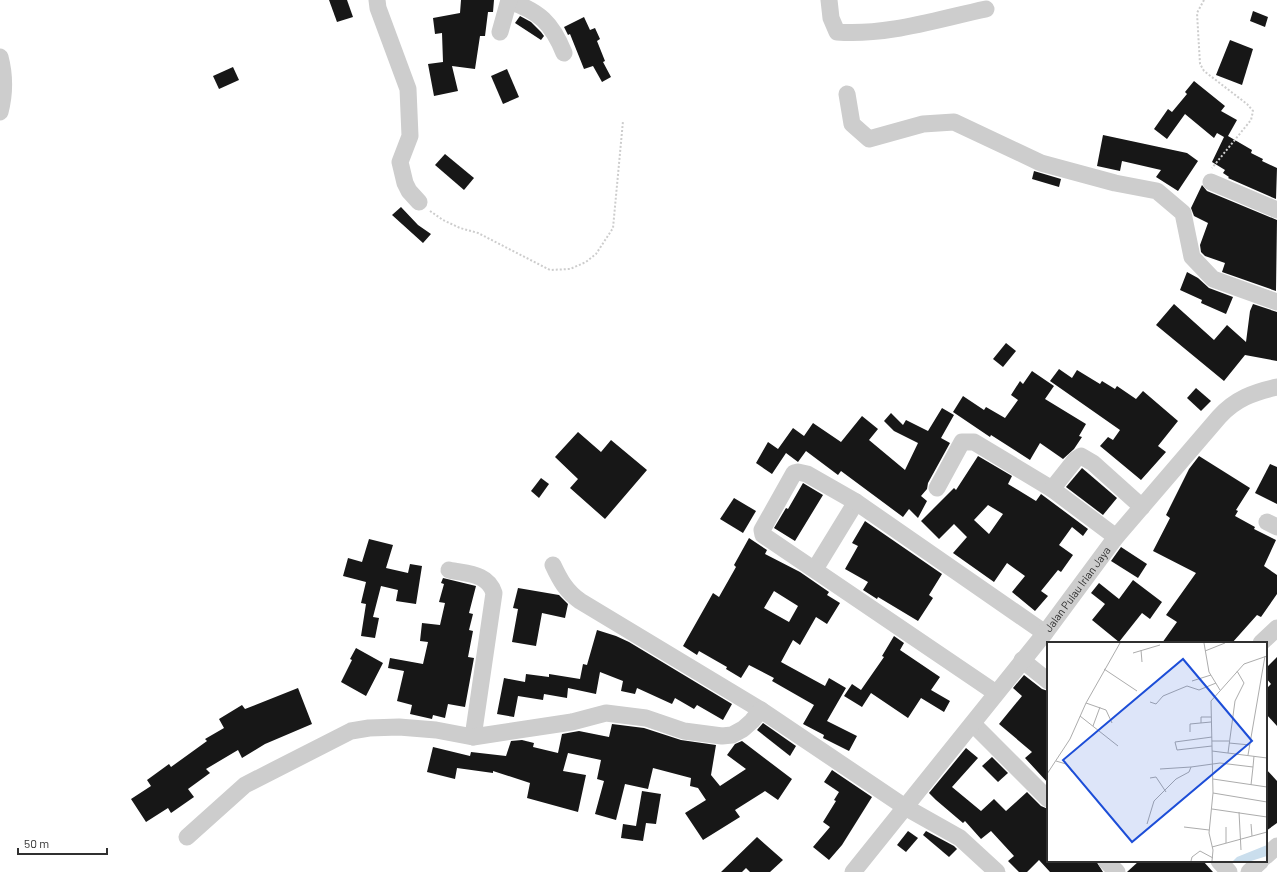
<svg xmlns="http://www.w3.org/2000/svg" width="1277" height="872" viewBox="0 0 1277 872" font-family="Barlow,sans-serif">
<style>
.building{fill:#171717;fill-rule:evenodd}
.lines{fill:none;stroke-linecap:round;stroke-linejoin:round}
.path{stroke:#cdcdcd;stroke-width:2;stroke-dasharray:2 2;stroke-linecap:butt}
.minor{stroke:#cdcdcd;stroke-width:17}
.labels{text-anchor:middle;stroke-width:4;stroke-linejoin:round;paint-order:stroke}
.street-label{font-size:11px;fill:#303030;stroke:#fff}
.inset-road{fill:none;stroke:#acacac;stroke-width:1}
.view{fill:#1d4ed8;fill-opacity:0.15;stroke:#1d4ed8;stroke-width:2}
.inset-edge{fill:none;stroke:#303030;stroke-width:2}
</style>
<rect width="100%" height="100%" fill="#fff"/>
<g class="building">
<path d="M329,0h18l6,17 -16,5z"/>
<path d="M461,0h33l-1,12h-5l-3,24h-5l-5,33 -23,-3 6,25 -24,5 -6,-32 15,-2 -1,-29 -7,1 -2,-16 27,-5z"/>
<path d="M1253,11l15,6 -3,10 -15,-6z"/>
<path d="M520,16l11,6 10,10 3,4 -3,4 -26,-17z"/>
<path d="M584,17l6,13 5,-2 5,11 -3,2 8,20 -2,1 8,15 -9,5 -9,-16 -9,3 -14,-35 -2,1 -4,-8z"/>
<path d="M1230,40l23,9 -11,36 -26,-10z"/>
<path d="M233,67l6,13 -20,9 -6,-13z"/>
<path d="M507,69l12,28 -16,7 -12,-28z"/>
<path d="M1194,81l31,25 -4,5 16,9 -9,16 24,14 -1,3 12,6 -1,2 15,7 -1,31 -48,-21 1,-1 -6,-4 2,-3 -13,-8 12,-25 -7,-4 -3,5 -29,-24 -18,25 -13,-10 14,-20 4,3 15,-18 -2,-2z"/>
<path d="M1103,135l84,18 11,8 -20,30 -22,-14 5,-7 -39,-9 -2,10 -23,-5z"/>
<path d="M445,154l29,24 -10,12 -29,-25z"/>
<path d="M1034,171l27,8 -2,8 -27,-8z"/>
<path d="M1202,185l5,6 70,29 -1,71 -54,-19 3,-9 -20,-7 -4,-4 -1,-7 8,-22 -14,-7 -3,-8z"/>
<path d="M401,207l17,18 13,9 -8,9 -31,-28z"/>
<path d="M1187,272l11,6 11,10 24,9 -7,17 -25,-11 1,-3 -22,-10z"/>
<path d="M1174,304l40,36 13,-15 19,17 4,-31 3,-7 24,8v49l-32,-6 -21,26 -68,-56z"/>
<path d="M1006,343l10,8 -13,16 -10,-8z"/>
<path d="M1059,369l13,9 5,-8 23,14 2,-3 13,8 2,-3 19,13 7,-8 35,30 -20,25 8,6 -25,28 -41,-34 8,-9 5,3 7,-10 -70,-49z"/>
<path d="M1032,371l22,15 -9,13 41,25 -7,12 3,1 -8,12 -11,10 -23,-16 -10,17 -39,-25 -1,2 -37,-25 10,-16 21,14 2,-3 19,11 13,-18 -7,-5 9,-14 3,3z"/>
<path d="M1196,388l15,13 -10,10 -14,-13z"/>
<path d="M942,408l12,7 -13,23 9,5 -22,40 -1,6 -6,7 6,5 -9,17 -9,-9 -6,8 -62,-46 -3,4 -32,-24 -8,11 -12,-9 -14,21 -16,-11 12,-21 10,7 15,-21 11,8 9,-13 28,19 21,-26 16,13 -9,11 36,30 13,-27 -24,-12 -10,-10 7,-8 12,12 3,-5 22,11z"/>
<path d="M578,432l23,20 10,-12 36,30 -42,49 -35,-31 8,-9 -23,-22z"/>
<path d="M978,456l34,20 -4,8 28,17 5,-7 47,35 -5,7 -11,-9 -13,18 14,10 -12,17 -3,-2 -17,21 7,5 -13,15 -23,-19 13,-16 -18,-13 -13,19 -41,-29 14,-16 -13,-13 -15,15 -18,-18 33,-33 2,2zM988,505l15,9 -14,20 -15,-14z"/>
<path d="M1199,456l51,32 -14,22 2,1 -3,5 20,11 -1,2 22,11 -12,26 13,9v19l-16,23 -4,-2 -25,28h-70l15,-21 -11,-7 30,-42 -43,-22 17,-33 -4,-3 23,-46z"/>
<path d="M1270,464l7,3v37l-22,-11z"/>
<path d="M1082,468l35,30 -14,17 -37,-28z"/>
<path d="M541,478l8,6 -10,14 -8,-7z"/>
<path d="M803,483l20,12 -28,46 -21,-13 12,-20 2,1z"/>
<path d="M734,498l22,13 -13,22 -23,-14z"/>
<path d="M865,521l77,53 -13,21 4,3 -15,23 -40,-24 -1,2 -14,-9 5,-8 -23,-13 13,-23 -6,-3z"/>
<path d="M749,538l18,12 -2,4 35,18 29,20 -2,3 13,8 -13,21 -11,-7 -16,28 -7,-5 -12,22 44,24 4,-8 17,10 -19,33 30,15 -8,15 -26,-13 1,-3 -21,-11 11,-19 -42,-24 2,-3 -25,-13 -8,13 -15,-9 1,-2 -28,-16 -2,4 -14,-9 30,-53 6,4 17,-30 -2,-2zM774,591l24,15 -9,16 -25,-14z"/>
<path d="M369,539l24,6 -7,23 22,5 2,-9 12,2 -6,38 -20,-3 2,-11 -17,-4 -8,31 6,1 -4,20 -14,-2 5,-32 -5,-1 5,-21 -23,-6 5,-18 14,4z"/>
<path d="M1121,547l26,17 -9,14 -27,-17z"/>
<path d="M443,578l33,8 -7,27 4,1 -4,16 4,1 -5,26 6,1 -9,49 -17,-3 -3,14 -12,-3 -1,4 -22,-5 2,-9 -15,-4 7,-30 -16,-3 2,-10 33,6 5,-22 -8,-1 2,-18 18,2 5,-22 -6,-1 5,-18 -3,-1z"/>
<path d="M1133,580l29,22 -12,17 -8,-6 -23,29 -27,-22 13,-16 -14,-11 8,-10 20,16z"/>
<path d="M518,588l41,7 9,9 -3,14 -23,-5 -6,33 -24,-4 6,-33 -5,-1z"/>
<path d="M597,630l19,6 13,6 103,62 -9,16 -26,-15 -3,4 -19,-11 -3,6 -35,-16 -2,6 -14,-3 2,-10 -23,-9 -4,22 -28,-6 -1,10 -23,-4 -1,6 -25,-4 -4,21 -17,-3 7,-36 21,4 1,-8 23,3v-3l31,5 3,-15 4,1z"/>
<path d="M894,636l10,7 -4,7 40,27 -9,13 19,11 -6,11 -23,-14 -13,20 -37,-25 -9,14 -18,-11 8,-12 9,6 23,-33 -2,-1z"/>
<path d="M356,648l27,15 -17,33 -25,-14 11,-22 -2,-1z"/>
<path d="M1277,657v69l-11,-12v-25l5,-5 -5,-6v-10z"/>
<path d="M1024,675l18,14 6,2v92l-23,-25 7,-6 -33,-28 23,-28 -9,-8z"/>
<path d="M298,688l14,36 -47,20 -23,14 -4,-8 -32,19 4,4 -22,16 6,8 -23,16 -3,-5 -22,14 -15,-23 20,-13 -4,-6 22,-16 2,3 36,-26 -2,-2 19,-11 -5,-9 23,-14 3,4z"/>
<path d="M763,723l33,23 -6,10 -33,-26z"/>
<path d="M612,724l32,4 37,12 35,5 -5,30 9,11 26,-17 -19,-14 8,-11 7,-3 50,38 -14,21 -13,-9 -30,19 5,7 -37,23 -18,-27 21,-13 -8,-12 -8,-2 1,-8 -38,-10 -5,21 -23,-5 -9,36 -21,-6 9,-33 -7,-2 4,-19 -33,-7 -5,18 23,4 -8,37 -51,-14 3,-15 -37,-12v2l-36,-5 -2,11 -28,-7 6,-25 37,9 1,-4 35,4 5,-15 11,-1 12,3 -1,4 25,6 4,-19 17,-3 30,6z"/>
<path d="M966,748l12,10 -26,29 29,24 13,-12 12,12 21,-19 14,14 7,3v52h48l7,11h-53l-11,-12 -12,12h-8l-11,-11 6,-5 -23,-25 -10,8 -16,-18 -2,2 -27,-23 -7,-7z"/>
<path d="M992,757l16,16 -10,9 -16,-16z"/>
<path d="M1266,769l11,12v42l-11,8z"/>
<path d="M832,770l40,27 -30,48 -13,15 -16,-13 17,-20 -7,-5 13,-21 -2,-1 5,-8 -15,-10z"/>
<path d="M642,791l19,3 -5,30 -10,-1 -3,18 -22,-3 2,-14 13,2z"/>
<path d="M908,831l10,7 -12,14 -9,-7z"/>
<path d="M926,831l28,15 3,3 -8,8 -26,-22z"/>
<path d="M757,837l26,23 -13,12h-20l-4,-4 -4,4h-21z"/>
<path d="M1139,861h64l10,11h-86z"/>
</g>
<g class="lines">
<g class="path">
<path d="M1204,0l-7,13 3,51 4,7 43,33 6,7 -2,9 -39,48"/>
<path d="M430,211l13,9 17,8 18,5 72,37 20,-1 16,-7 10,-8 17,-26 10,-107"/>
</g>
<g class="minor">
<path d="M377,0l1,8 30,81 2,47 -10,26 5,21 4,8 10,11"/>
<path d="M829,0l2,18 6,14c50,4 101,-13 149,-23"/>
<path d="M509,1c30,10 43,22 55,52"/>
<path d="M500,32l9,-32"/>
<path d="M0,57c5,19 5,36 0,55"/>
<path d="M847,94l5,30 17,15 54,-15 31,-2 87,41 74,20 42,8 26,22 9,44 21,22 64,23"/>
<path d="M1211,182l66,28"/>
<path d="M937,488l25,-46h12l78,47 64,48"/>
<path d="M1052,489l23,-29 6,-4 12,7 49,44"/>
<path d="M1267,522l10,5"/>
<path d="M553,565c7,15 13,26 27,36l181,109"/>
<path d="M815,569l41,-67"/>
<path d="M449,570c18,4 39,3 45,23l-21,144"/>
<path d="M1261,643l16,-15"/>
<path d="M1022,660l26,21"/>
<path d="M996,693l-233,-158 -1,-5 32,-57 4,-1 9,2 49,28 189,131"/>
<path d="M973,724l75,75"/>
<path d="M187,837l58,-52 106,-54 18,-3 30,-1 37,3 37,7 99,-15 34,-9 40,5 38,13 38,5 10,-1 11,-6 9,-8 9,-11 144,97 55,31 37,34"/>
<path d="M1266,856l11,-10"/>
<path d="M1106,861l11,11"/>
<path d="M1219,861l10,11"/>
<path id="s1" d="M853,872l192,-239 71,-96 103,-120c16,-18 35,-25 58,-30"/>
<path d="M1249,872l12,-11"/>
</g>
</g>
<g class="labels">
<g class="street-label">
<text dy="4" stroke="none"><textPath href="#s1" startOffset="361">Jalan Pulau Irian Jaya</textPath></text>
</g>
</g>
<g transform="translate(1047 642)">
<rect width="220" height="220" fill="#fff"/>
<path d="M220,203v11l-16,5h-18l4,-4z" fill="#cadeed"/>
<path class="inset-road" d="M157,1l5,29 11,18M94,8l1,12M158,9l20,-8M86,11l27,-8M57,27l33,22M145,39l19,-6M103,60l6,2 7,-8 24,-10 12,4 17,-7M39,61l20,7 6,13M33,74l38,30M154,81v-6h10M46,84l7,-19M143,90v-8l21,-2M165,95l-37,5 2,8 35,-4M165,99h17M182,101l21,2M165,109l55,7M181,111l7,-52 9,-18 -7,-12M201,113l17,-99M9,119l10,3 6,8M113,127l31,-2M0,132l23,-35 16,-36 34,-60M103,136l6,-1 10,15M166,137l54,8M204,143l2,-18M166,151l54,9M165,167l55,8M192,170l2,38M100,182l7,-23 22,-22 13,-7 2,-5 29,-4 33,4 1,-11M204,182l1,12M137,185l25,3M179,185v16M165,205l55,-15M144,219l1,-4 8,-6 13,7M165,219l1,-11 -4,-17 4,-40 -2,-92 33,-37 23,-8"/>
<path class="view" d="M136,17l69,82 -120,101 -69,-82z"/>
<rect width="220" height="220" class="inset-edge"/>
</g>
<path d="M18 848v6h89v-6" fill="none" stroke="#303030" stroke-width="2"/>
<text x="24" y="848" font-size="12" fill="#303030" stroke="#ffffff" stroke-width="3" paint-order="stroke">50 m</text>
</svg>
